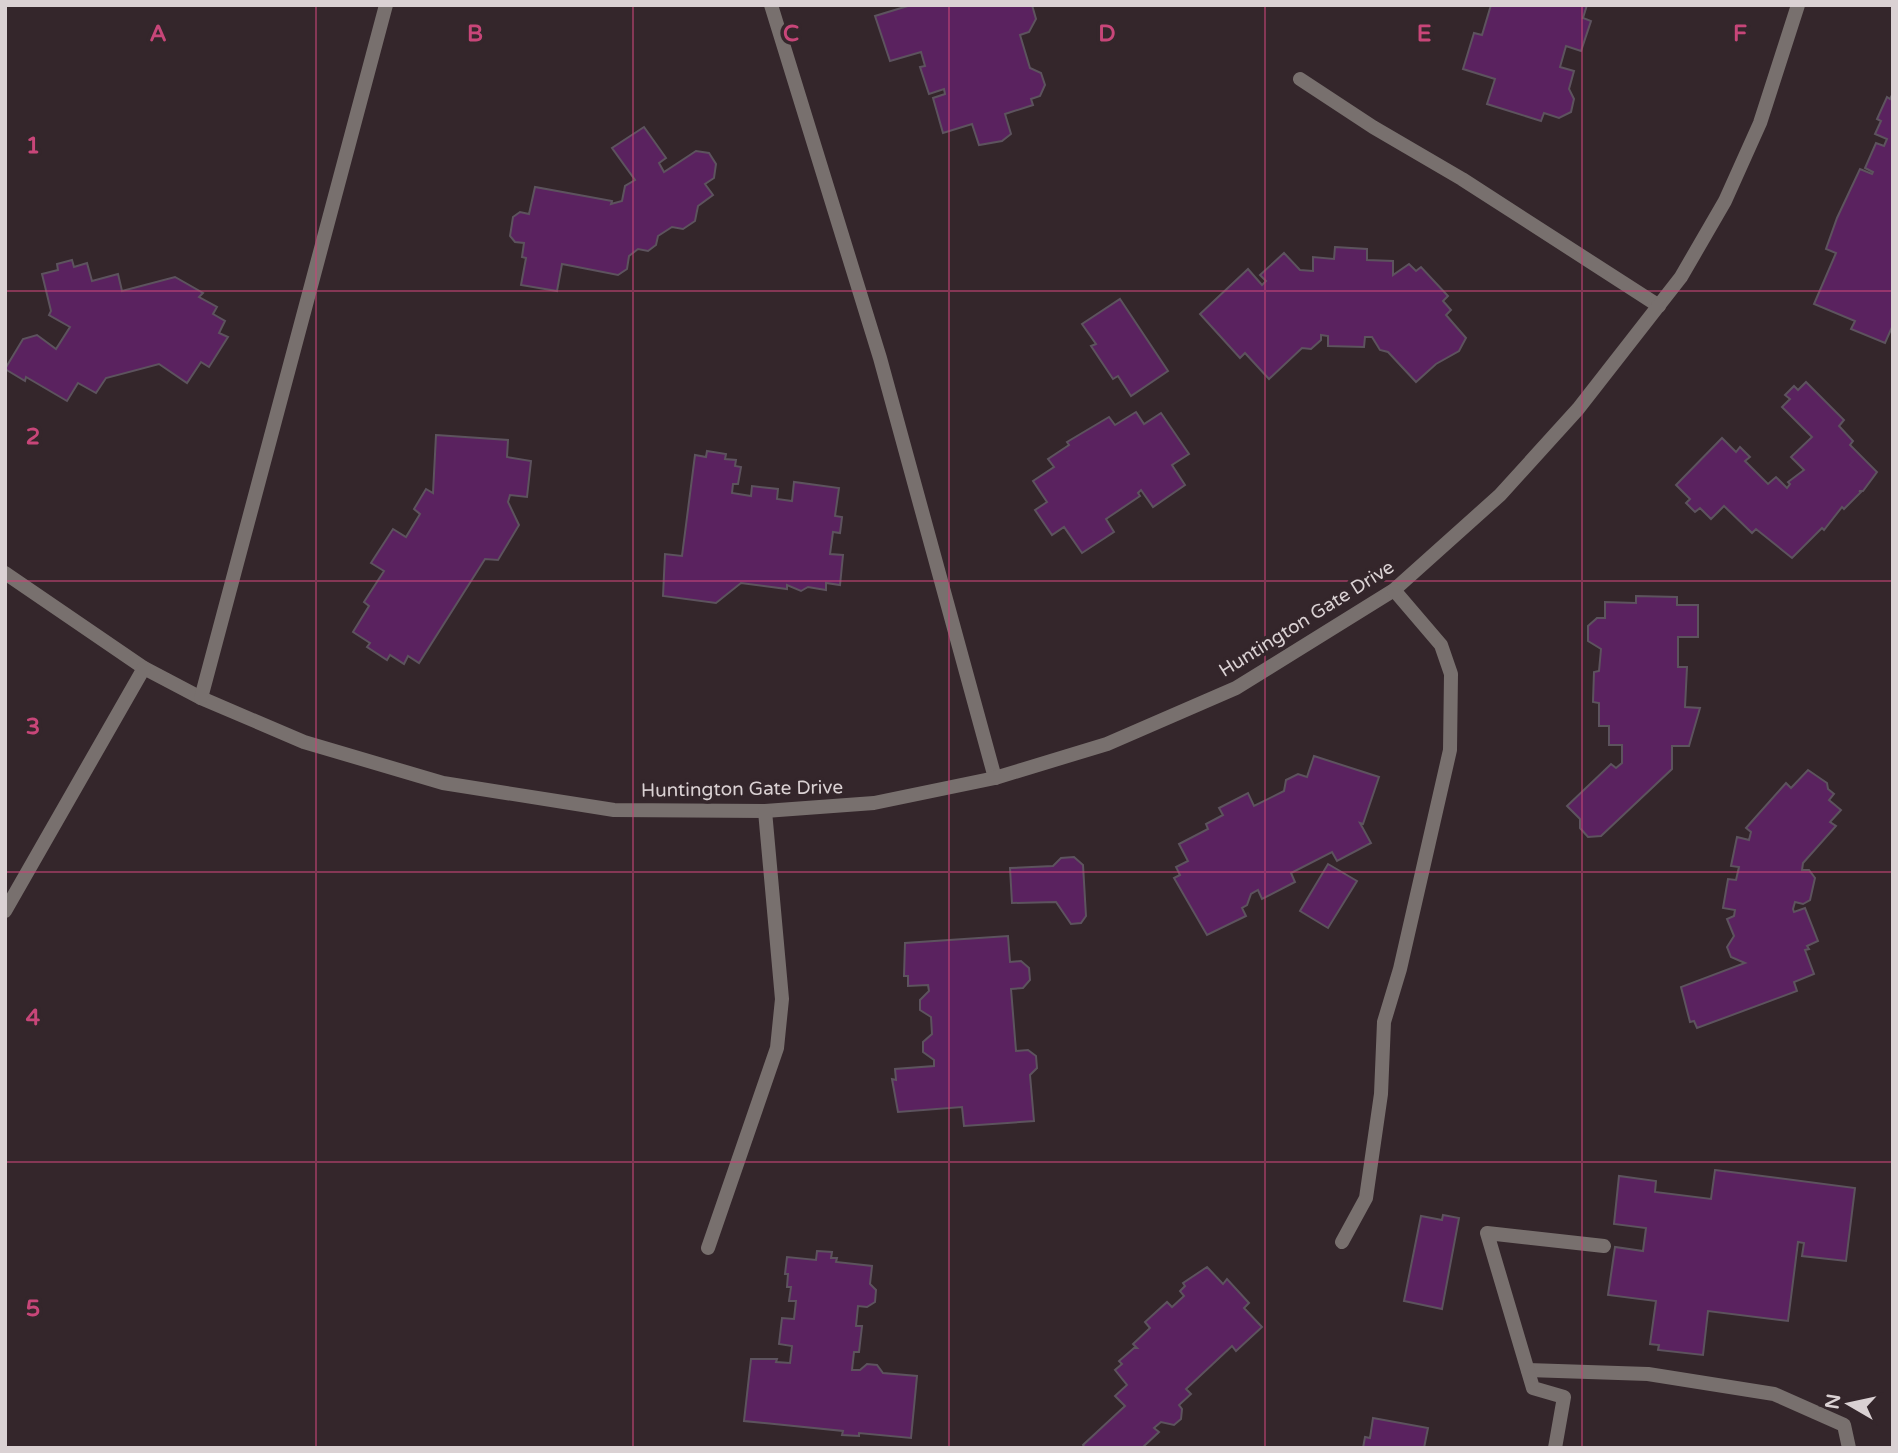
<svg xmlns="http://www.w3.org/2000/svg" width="1898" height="1453" viewBox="0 0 1898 1453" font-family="'Varela Round',sans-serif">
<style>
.building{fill:#5a225f;stroke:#5d535e;stroke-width:2}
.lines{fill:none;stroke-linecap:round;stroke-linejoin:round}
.lane{stroke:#78706e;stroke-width:14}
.street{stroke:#78706e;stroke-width:14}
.grid{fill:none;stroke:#c84679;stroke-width:2;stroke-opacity:0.55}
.labels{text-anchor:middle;stroke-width:7;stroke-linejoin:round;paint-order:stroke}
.street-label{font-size:19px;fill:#dad1d3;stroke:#34262b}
.grid-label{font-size:23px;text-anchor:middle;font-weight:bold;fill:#c84679;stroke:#34262b;stroke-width:7;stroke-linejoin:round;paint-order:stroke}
</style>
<rect width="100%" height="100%" fill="#34262b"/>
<g class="building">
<path d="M911,5h121l4,14 -7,13 -9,3 10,33 11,5 4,12 -5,11 -9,3 2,6 -28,9 6,20 -9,7 -23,4 -7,-21 -29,9 -10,-35 12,-4 -1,-5 -15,5 -9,-27 5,-1 -4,-14 -31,9 -15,-45z"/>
<path d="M1491,5h96l-4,13 8,3 -10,30 -15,-5 -6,21 14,4 -5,18 5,10 -3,13 -12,6 -15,-5 -3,8 -54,-17 8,-25 -32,-10 11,-36 8,2z"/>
<path d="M1893,93v232l-8,18 -34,-14 4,-8 -41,-17 22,-51 -10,-4 11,-31 23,-49 12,5 1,-2 -8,-4 11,-25 8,3 3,-7 -12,-5 6,-13 -4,-2 10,-22 3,2z"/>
<path d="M644,127l22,31 -7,5 5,9 32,-21 13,2 7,11 -2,14 -9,6 8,11 -15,11 -3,15 -12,8 -11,-2 -14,9 -2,9 -8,6 -10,-2 -9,7 -2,13 -9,6 -56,-11 -5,27 -36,-6 5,-27 -4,-1 2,-14 -9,-1 -5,-6 3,-19 7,-5 9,2 6,-27 77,14 -1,3 11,-3 3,-15 10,-6 -23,-32z"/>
<path d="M1335,247l32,2v11l26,1v14l16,-11 7,7 5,-4 27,29 -5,5 8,9 -5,5 20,23 -7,13 -23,13 -20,18 -28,-30 -8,-2 -8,-13h-7l-1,10 -36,-1v-10l-7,-1v5l-10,9 -9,-1 -33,31 -24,-26 -5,5 -40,-44 48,-45 14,16 4,-4 -6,-6 24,-22 16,17 13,1v-14l21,2z"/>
<path d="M72,260l2,7 13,-4 5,18 26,-7 4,17 53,-14 28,16 -4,4 18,10 -4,7 12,7 -6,12 9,4 -19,30 -8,-5 -14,21 -28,-19 -53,14 -10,15 -18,-10 -11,18 -41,-24 -1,4 -20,-12 18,-30 14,-4 19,14 14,-22 -21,-12 2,-4 -9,-37 16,-4 -1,-6z"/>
<path d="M1120,299l48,72 -37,25 -13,-20 -5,3 -22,-33 5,-2 -14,-20z"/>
<path d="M1806,382l38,38 -5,6 14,15 -3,4 27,27 -14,19h-4l2,1 -17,17 -2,-2 -18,23 -2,-2 -30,30 -36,-29 -4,4 -28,-27 -13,13 -11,-11 -5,4 -9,-9 4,-4 -14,-14 46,-47 14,14 4,-5 10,10 -5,4 23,23 8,-7 11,11 3,-4 -2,-2 16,-12 -13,-13 21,-20 -30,-30 8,-8 -5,-4 9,-9 4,4z"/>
<path d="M1136,412l8,12 17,-11 28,41 -17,11 13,20 -32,22 -12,-17 -3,3 2,3 -34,23 8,13 -32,21 -18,-26 -12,8 -17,-25 12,-8 -14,-21 21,-14 -6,-8 21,-14 -2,-3 42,-25 6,8z"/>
<path d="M436,435l72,5 -1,17 24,4 -4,36 -17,-2 -2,7 11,23 -21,35 -13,-1 -66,104 -11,-7 -4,8 -14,-9 -3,5 -20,-13 3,-4 -17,-11 16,-26 -5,-4 20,-31 -13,-8 22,-34 13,8 14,-23 -6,-5 12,-20 7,4z"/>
<path d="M707,451l19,3 -1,5 11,1 -1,6 6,1 -3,17h-5l-1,9 19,3 1,-10 26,3 -1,10 15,2 2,-19 45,6 -4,28 7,1 -2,16 -7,-1 -3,22 13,1 -3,30 -14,-2v7l-18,-3 -7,4 -14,-6v4l-46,-6 -25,20 -53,-7 2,-42 17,2 13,-101 11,2z"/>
<path d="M1636,596l41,1v8h21v32h-20v30h9l-2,40 15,1 -11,38h-17v23l-71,67 -13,1 -8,-9v-9l-13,-13 44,-42 5,4 6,-5v-18h-13v-19h-10v-23l-6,-1 1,-30 5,-1 2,-22 -13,-8v-15l9,-8h8v-16l31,1z"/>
<path d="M1314,756l65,21 -16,47 -3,-1 11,20 -34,18 -5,-9 -41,21 4,9 -33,17 -4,-9 -7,4 -4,11 -5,3 4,8 -39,19 -33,-57 6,-3 -4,-8 12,-6 -9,-17 29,-15 -2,-5 17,-9 -4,-7 29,-15 6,13 30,-15 2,-11 12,-6 9,3z"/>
<path d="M1808,770l19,13 1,6 6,5 -5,6 12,10 -11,12 6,4 -33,37 -1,7h7l6,8 -5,22 -7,4 -8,-2 -2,7 1,3 11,-4 13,33 -11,5 2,3 -4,1 9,24 -20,8 3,9 -100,37 -3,-7 -4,1 -9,-35 64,-24 -14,-6 -4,-10 7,-11 -7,-17 7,-3 1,-6 -12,-2 5,-29 8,1 3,-13 -8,-1 6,-29 12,3 2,-8 -5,-4 40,-45 5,5z"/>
<path d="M1074,857l9,8 3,51 -5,7 -10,1 -15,-22 -44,1 -2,-35 43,-2 8,-8z"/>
<path d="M1328,864l29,17 -29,47 -28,-17z"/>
<path d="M1008,936l2,26 11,-1 8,7 1,12 -7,8 -12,1 5,62 12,-1 8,6 1,12 -7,7 4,46 -70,5 -2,-19 -64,5 -6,-33 4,1 -1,-11 39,-3v-6l-11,-8v-10l9,-8 -1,-17 -11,-7v-10l9,-9 -1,-6 -20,1v-10h-4l1,-33z"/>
<path d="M1715,1170l140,18 -9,73 -44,-5 2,-13 -6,-1 -10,79 -80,-10 -5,44 -45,-5 1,-5 -9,-1 6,-43 -48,-6 7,-48 28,4 3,-23 -32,-4 5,-48 37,5 -1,11 56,7z"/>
<path d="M1443,1215l16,3 -17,91 -38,-8 17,-85 21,4z"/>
<path d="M817,1251l15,1 -1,6h6l-1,4 36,4 -2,18 6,6 -1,12 -8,5 -9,-1 -2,20h6l-3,26h-5l-2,18h8l7,-6 10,1 6,8 34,3 -6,62 -52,-5v3l-17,-1 1,-4 -99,-10 7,-62h26l-1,3 14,1 2,-17 -13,-2 3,-26 12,1 2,-18h-7l2,-14h-4l1,-13h-3l2,-17 29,3z"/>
<path d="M1207,1267l16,17 4,-5 22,24 -5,5 18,19 -26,24 -4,-5 -46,43 5,5 -12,11 3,4 -1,10 -7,6 -13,-3 -7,6 5,4 -17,16h-57l-2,-3 42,-39 -10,-10 12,-11 -12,-15 7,-6 -3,-3 15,-13h3l-4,-4 17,-16 -5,-6 22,-20 5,5 12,-11 -4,-5 5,-5 -2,-3z"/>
<path d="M1373,1418l55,10 -4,20h-61l2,-11 5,1z"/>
</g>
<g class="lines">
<g class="lane">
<path d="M1528,1370l120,4 126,20 70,31 5,23"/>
<path d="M1555,1448l9,-51 -31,-9 -46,-155 117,13"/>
</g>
<g class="street">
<path d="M771,5l109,353 115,420"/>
<path d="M1300,79l73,48 89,52 197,127"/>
<path d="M5,573l139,95 57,30 103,44 139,41 171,27 151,1 109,-8 121,-25 112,-34 129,-56 158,-98 106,-95 78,-86 103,-132 44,-76 35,-78 38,-118"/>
<path d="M201,698l185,-693"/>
<path d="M5,911l139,-243"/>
<path d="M1342,1242l24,-44 15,-104 3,-72 16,-53 50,-219 1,-76 -10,-29 -47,-55"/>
<path d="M708,1248l69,-200 5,-49 -17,-188"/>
</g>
</g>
<path class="grid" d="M316,5v1443M633,5v1443M949,5v1443M1265,5v1443M1582,5v1443M5,291h1888M5,581h1888M5,872h1888M5,1162h1888"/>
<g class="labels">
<g class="street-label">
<text transform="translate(1306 618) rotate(-32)" y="7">Huntington Gate Drive</text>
<text transform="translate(742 788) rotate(-1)" y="7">Huntington Gate Drive</text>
</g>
</g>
<g class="grid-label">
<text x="158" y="41">A</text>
<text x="475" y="41">B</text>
<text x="791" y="41">C</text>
<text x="1107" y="41">D</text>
<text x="1424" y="41">E</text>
<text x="1740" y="41">F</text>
<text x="33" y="153">1</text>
<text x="33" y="444">2</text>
<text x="33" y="734">3</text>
<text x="33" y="1025">4</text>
<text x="33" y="1316">5</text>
</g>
<rect width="1898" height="1453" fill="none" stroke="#dad1d3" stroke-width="14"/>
<g transform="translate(1849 1404) rotate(279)" stroke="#34262b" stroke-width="5" paint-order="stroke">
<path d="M0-5L12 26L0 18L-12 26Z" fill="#dad1d3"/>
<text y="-10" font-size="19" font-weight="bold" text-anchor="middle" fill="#dad1d3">N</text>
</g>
</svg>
